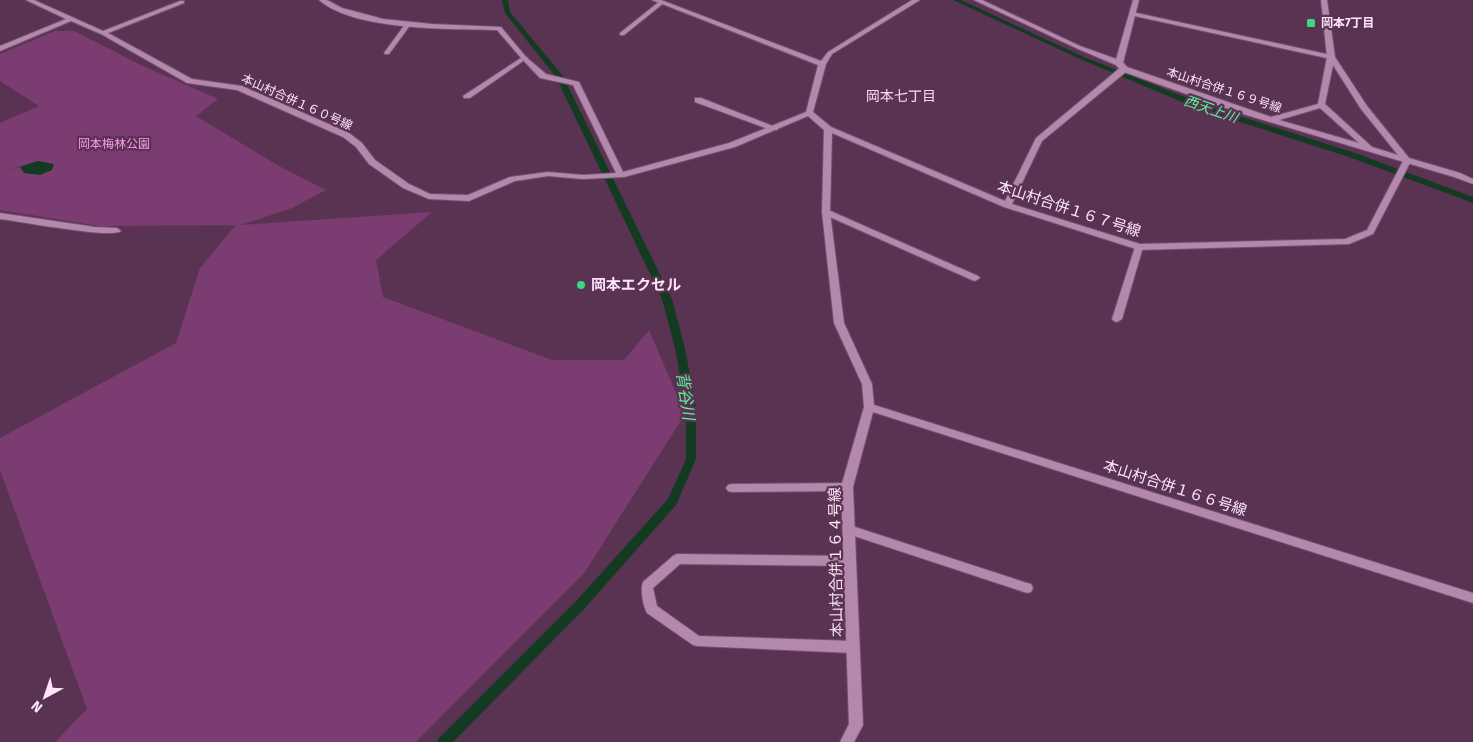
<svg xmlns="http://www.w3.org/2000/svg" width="1473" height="742" viewBox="0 0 1473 742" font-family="'Fira Sans','Noto Sans JP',sans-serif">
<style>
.green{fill:#7b3c72}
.water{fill:#123b21}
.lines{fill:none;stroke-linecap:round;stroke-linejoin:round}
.stream{fill:#123b21;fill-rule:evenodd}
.service-casing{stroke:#73526e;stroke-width:2}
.minor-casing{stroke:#73526e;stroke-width:2}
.tertiary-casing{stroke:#73526e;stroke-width:2}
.service{fill:#b487ac;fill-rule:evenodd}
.minor{fill:#b487ac;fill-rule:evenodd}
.tertiary{fill:#b487ac;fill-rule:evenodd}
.poi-dot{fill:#3dd77e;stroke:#5a3353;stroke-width:2}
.labels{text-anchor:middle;stroke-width:4.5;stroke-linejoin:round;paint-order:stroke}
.far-poi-label{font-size:12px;font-weight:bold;fill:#fde5f8;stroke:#5a3353;text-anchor:start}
.far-street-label{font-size:12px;fill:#fde5f8;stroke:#5a3353}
.far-park-label{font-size:12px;fill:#fa99ea;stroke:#5a3353}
.far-neighbourhood-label{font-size:14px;fill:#fdd6f5;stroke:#5a3353}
.far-water-label{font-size:14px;font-style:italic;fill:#56f896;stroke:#5a3353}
.street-label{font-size:15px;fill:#fde5f8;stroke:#5a3353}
.poi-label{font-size:15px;font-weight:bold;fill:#fde5f8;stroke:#5a3353;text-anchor:start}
.water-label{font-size:16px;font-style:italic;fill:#56f896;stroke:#5a3353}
</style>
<rect width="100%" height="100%" fill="#5a3353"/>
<path class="green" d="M55,31h19l69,35 75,33 -22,17 81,49 49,25 -34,18 -51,17 191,-13 -56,48 7,37 169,63h72l25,-30 36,84 -100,158 -169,170h-361l32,-33 -87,-239v-32l176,-95 24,-75 36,-43h5l-142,1 -99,-16v-87l39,-17 -39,-25v-27z"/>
<path class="water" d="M38,161l16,3 -2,6 -12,5 -16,-2 -4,-6 -20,6z"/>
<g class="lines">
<g class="stream">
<path d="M502,0h6l2,12 53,64 109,223 13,49 11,60v51l-20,46 -91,103 -132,134h-16l2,-4 138,-138 91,-101 18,-40v-51l-11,-60 -13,-49 -106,-222 -51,-64z"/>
<path d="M953,0h8l123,57 121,48 150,48 118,44v6l-124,-46 -150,-48 -119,-50z"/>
</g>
<g class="service-casing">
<g id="service">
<path d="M660,1l5,1 -41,33h-4v-2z"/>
<path d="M1132,12l199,43 4,2 -4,2 -201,-44v-2z"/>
<path d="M406,23l5,1 -22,30h-4l-1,-1z"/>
<path d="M524,56l4,2 -2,1 -56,39h-6l-1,-2z"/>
<path d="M695,98h6l77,30 -1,2h-6l-76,-28z"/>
<path d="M826,209l152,67 2,2 -5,3 -3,-1 -149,-66 -1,-2z"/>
<path d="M1139,244l4,3 -21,72 -5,3 -3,-1 -2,-2 23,-72z"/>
<path d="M847,483l4,1 2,3 -2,3 -4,1 -115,1 -4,-1 -2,-3 2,-3 4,-1z"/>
<path d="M849,525l178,58 4,1 2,4 -2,4 -4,1 -182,-60 -2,-3 2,-3z"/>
<path d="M677,554l173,2 4,2 2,3 -2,3 -4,2 -170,-2 -27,24 4,18 42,30 154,5 4,2 2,4 -2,4 -4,2 -156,-7 -4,-1 -46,-32c-4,-8 -7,-23 -4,-31l30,-26z"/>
</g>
</g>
<g class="minor-casing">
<g id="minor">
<path d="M26,0h8l69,31 77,-30h4v2l-76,30 84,46 50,7 107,47 13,10 13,17 34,24 21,10 38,1 42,-18 38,-5 35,3 33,-2 -43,-88 -33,-7 -18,-19 -25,-29c-47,-1 -142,1 -178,-30h8l15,8 41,11 49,5 69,3 25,30 20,17 33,8 44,90 106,-29 77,-31 12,-47 -166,-65h9l160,61 7,-9 84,-52h8l-88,54 -6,10 -13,48 18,15 174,74 31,-63 85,-71h6v4l-85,70 -30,63 128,40 205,-5 22,-9 36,-69 1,-2h6l1,2 -38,73 -24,10 -210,6 -135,-43 -172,-74 -2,79 14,111 28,61 2,21 599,188v10l-600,-191 -20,75 10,238 -9,17h-14l9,-18 -8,-237 23,-80 -2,-23 -28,-61 -12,-111 2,-82 -16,-14 -73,31 -111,30 -41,2 -35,-3 -33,5 -46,20 -40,-2 -26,-11 -34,-24 -13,-17 -13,-10 -106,-47 -50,-7 -86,-49 -30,-13 -71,30v-5l66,-27z"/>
<path d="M1133,0h6l-16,63 -4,2 -4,-2z"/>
<path d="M0,213l95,14 22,1 4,3c-10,8 -102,-10 -121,-12z"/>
</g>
</g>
<g class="tertiary-casing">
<path id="tertiary" d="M974,0h8l98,46 42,15 5,6 144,50 47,-13 9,-47 -6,-57h6l8,57 32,49 42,52 51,15 13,6v5l-19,-7 -211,-63 -122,-43 -5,-6 -40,-17zM1333,65l28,44 37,46 -26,-8 -47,-43zM1320,108l39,35 -80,-23z"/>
</g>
<use href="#service" class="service"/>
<use href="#minor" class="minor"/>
<use href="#tertiary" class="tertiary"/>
</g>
<g class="poi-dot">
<rect x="1306" y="18" width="10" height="10" rx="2.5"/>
<circle cx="581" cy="285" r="5"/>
</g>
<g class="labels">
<g class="far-poi-label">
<text x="1321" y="27">岡本7丁目</text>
</g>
<g class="far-street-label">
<text transform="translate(1224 90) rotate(18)" y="4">本山村合併１６９号線</text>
<text transform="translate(297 102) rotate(24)" y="4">本山村合併１６０号線</text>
</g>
<g class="far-park-label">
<text x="114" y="148">岡本梅林公園</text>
</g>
<g class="far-neighbourhood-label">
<text x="901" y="101">岡本七丁目</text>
</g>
<g class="far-water-label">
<text transform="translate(1211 109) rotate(19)" y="5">西天上川</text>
</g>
<g class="street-label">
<text transform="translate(1069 209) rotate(18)" y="5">本山村合併１６７号線</text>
<text transform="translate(1175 488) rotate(18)" y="5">本山村合併１６６号線</text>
<text transform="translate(836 562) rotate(-91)" y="5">本山村合併１６４号線</text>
</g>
<g class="poi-label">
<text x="591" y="290">岡本エクセル</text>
</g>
<g class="water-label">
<text transform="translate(686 396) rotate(82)" y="6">背谷川</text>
</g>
</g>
<g transform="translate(45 697) rotate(220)" stroke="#5a3353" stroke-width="4" paint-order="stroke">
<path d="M0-4L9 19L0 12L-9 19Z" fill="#fde5f8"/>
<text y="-8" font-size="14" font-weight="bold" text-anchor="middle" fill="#fde5f8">N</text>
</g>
</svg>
